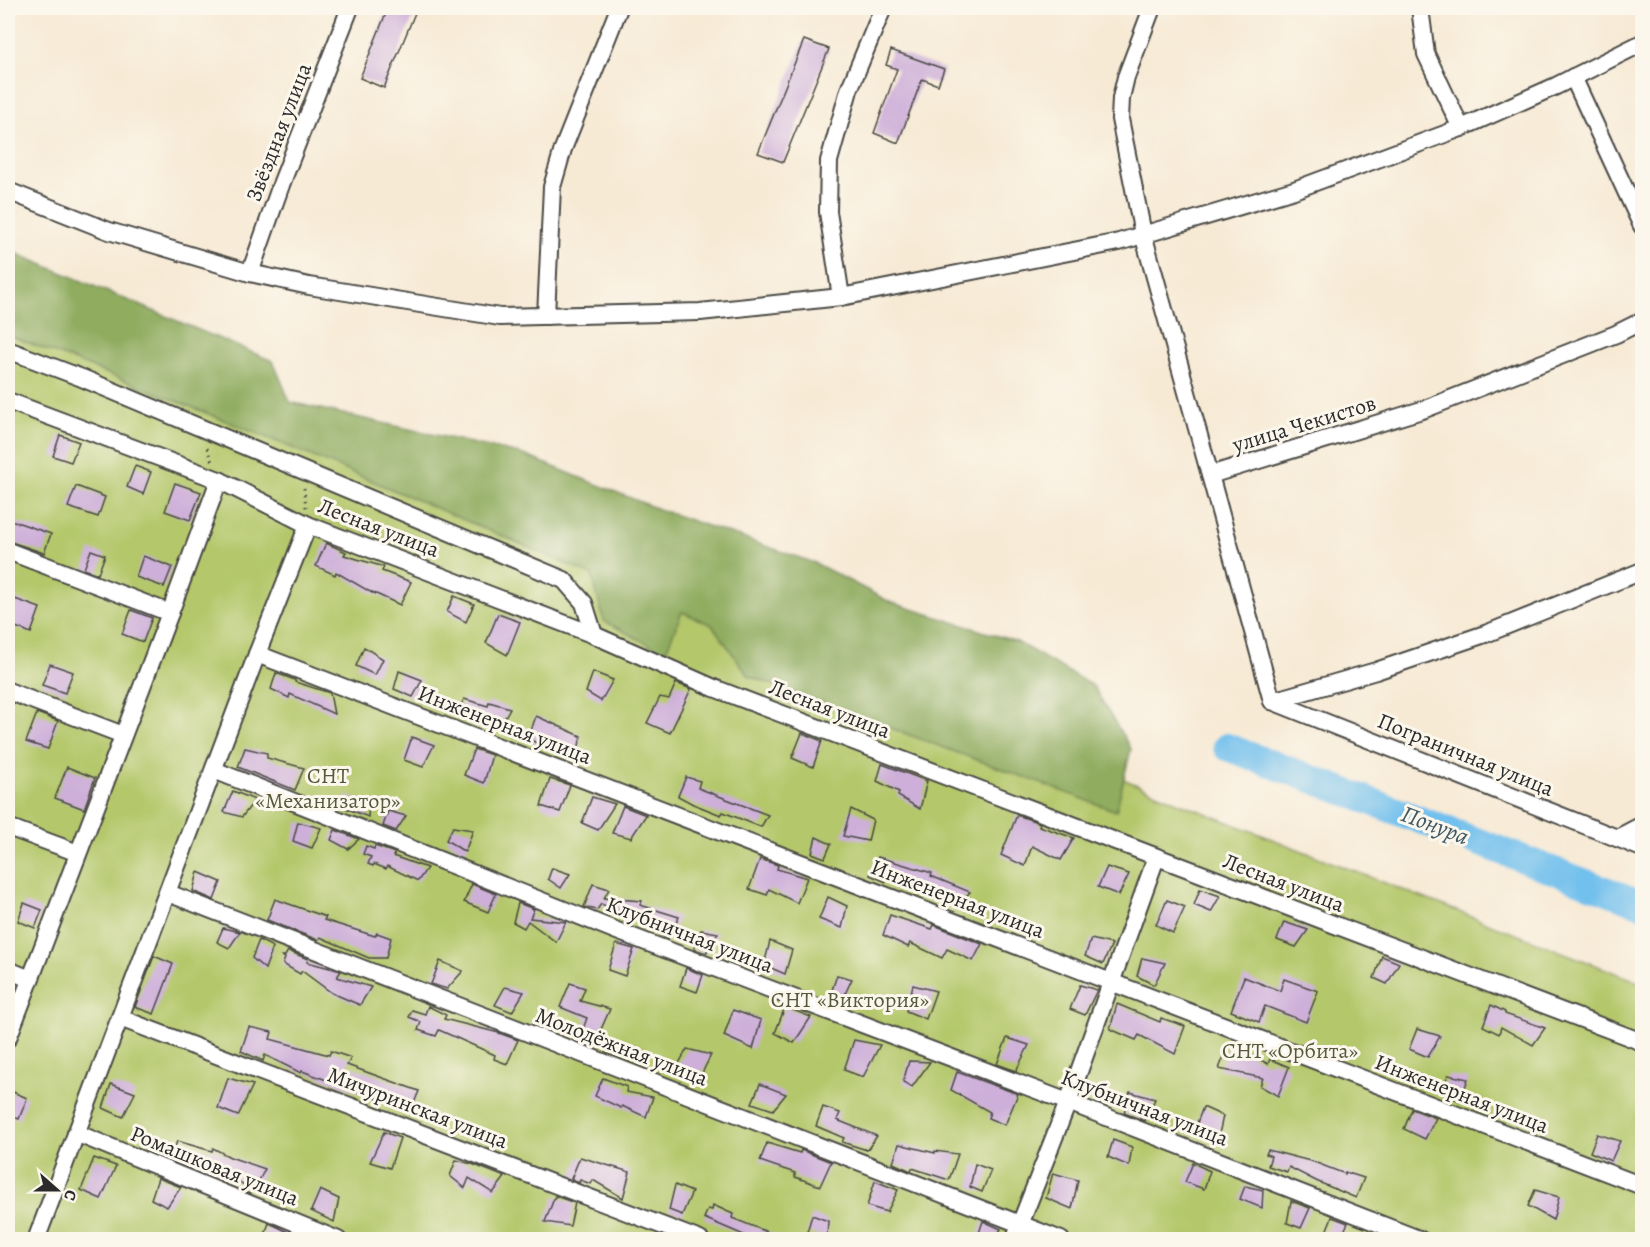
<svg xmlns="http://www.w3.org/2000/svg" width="1650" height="1247" viewBox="0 0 1650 1247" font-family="Alegreya,serif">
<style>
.green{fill:#b4c76b;stroke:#70794b;stroke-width:1.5}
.forest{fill:#8fac5f;stroke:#5d6c45;stroke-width:1.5}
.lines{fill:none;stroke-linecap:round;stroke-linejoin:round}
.river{stroke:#72c0ed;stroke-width:28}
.building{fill:#cdafd9}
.minor-casing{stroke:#4a4844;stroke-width:20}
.path{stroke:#4a4844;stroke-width:3;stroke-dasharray:1.5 4.5;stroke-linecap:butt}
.minor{stroke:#fff;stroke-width:16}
.labels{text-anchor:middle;stroke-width:6;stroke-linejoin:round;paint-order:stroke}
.street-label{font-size:22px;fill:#2b2b2b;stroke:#fbf7ec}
.park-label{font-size:22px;fill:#545a3e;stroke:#fbf7ec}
.water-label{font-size:24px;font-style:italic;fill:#405865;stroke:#fbf7ec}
</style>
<rect width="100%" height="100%" fill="#fbf7ec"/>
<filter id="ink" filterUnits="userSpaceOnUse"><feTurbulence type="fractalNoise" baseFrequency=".0167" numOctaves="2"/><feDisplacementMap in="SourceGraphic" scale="12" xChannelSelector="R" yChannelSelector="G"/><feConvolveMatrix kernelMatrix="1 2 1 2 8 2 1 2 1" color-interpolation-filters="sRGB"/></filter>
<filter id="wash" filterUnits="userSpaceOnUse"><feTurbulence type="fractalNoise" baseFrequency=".008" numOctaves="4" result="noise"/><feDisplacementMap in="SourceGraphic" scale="24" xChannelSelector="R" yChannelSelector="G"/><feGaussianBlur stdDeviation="1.35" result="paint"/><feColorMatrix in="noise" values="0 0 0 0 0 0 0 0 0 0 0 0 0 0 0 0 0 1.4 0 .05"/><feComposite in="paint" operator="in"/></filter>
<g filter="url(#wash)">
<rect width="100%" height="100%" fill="#f7ead5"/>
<path class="green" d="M8,301l1169,501 465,181v256h-1634z"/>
<path class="forest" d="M8,250l265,111 17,41 234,53 134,54 157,54 75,39 127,40 76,44 38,63 -15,62 -367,-135 -37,-51 -30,-13 -17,41 -61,-32 -12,-46c-193,-84 -388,-165 -584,-240z"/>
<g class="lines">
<path class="river" d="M1227,747l415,157"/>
</g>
<g id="blocks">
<g class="building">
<path d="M388,8h29l-33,80 -24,-10z"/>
<path d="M804,40l25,9 -46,113 -25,-9z"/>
<path d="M891,50l53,19 -6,16 -16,-6 -24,64 -24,-10 23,-64 -11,-4z"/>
<path d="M60,435l19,7 -8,20 -18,-6z"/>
<path d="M135,466l16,6 -8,22 -16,-7z"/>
<path d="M175,483l26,9 -11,28 -25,-9z"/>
<path d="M76,486l29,11 -7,20 -30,-10z"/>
<path d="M8,519l43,15 -7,19 -36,-12z"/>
<path d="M326,543l20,9 -2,3 40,12 -2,4 29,11 -11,23 -28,-13v1l-36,-21 -1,3 -19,-9z"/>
<path d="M91,550l14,5 -7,19 -14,-5z"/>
<path d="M143,556l29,11 -8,20 -28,-10z"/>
<path d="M454,596l20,8 -8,18 -19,-10z"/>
<path d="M15,599l25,9 -9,25 -23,-9v-6z"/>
<path d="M131,610l21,8 -9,24 -21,-8z"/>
<path d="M498,614l22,8 -13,33 -21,-12z"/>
<path d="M364,647l19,12 -8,16 -19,-9z"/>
<path d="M50,664l23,8 -8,21 -23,-8z"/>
<path d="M399,671l23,9 -9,17 -19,-8z"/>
<path d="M593,672l20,8 -12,21 -15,-9z"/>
<path d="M276,673l19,7v2l35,11 4,21 -44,-20 -1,4 -18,-9z"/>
<path d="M676,683l15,6 -21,44 -23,-10 13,-26 9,2z"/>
<path d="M464,699l24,7 1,-4 21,6 -12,22 -39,-20z"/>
<path d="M37,713l21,8 -10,28 -22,-7z"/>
<path d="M536,716l45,20 -5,24 -48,-21z"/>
<path d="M802,733l20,8 -9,26 -21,-9z"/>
<path d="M412,737l22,8 -11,22 -19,-7z"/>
<path d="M245,748l22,5v5l37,10 -9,22 -57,-23z"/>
<path d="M474,749l18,6 -8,28 -20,-8z"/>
<path d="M882,764l45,17 -7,28 -22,-13 1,-4 -22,-11z"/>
<path d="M67,767l28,11 -11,31 -29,-11z"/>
<path d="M686,777l14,4 -2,7 70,27 -7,12 -38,-15 -2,3 -28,-11 -15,-8z"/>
<path d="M550,779l20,6 -10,27 -19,-6z"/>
<path d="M233,791l22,9 -13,17 -18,-5z"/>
<path d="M347,796l22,8 -1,13 -25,-10z"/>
<path d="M592,797l23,7 -17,26 -16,-7z"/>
<path d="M623,806l23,9 -15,23 -19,-5z"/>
<path d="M851,809l22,11 -5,21 -25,-5z"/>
<path d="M388,811l18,5 -10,15 -13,-5z"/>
<path d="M1017,815l23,8 -1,3 35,12 -13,22 -29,-14 -7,20 -24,-11z"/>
<path d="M298,822l23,6 -9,20 -19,-7z"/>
<path d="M453,827l20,3 -8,22 -19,-12z"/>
<path d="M335,830l24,9 -11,10 -17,-9z"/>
<path d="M816,837l15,7 -6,14 -13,-5z"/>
<path d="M366,846l8,3 1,-3 20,7 -2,3 34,12 -9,13 -31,-15 -1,3 -12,-5 -1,2 -5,-2 3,-7 -8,-3z"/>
<path d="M878,857l54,16 -1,3 39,16 -10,11 -36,-8 -36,-16 -2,3 -16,-7z"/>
<path d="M760,859l18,6 -1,4 30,9 -10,25 -28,-14 -2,6 -18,-6z"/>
<path d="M1107,867l22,7 -10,21 -21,-8z"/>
<path d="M552,868l18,6 -9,14 -13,-9z"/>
<path d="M198,872l23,10 -7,18 -21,-9z"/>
<path d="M472,884l24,10 -8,18 -24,-10z"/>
<path d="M593,884l16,5 -5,9 38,3 -2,4 39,12 -11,22 -16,-9 2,-4 -53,-22 -4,6 -13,-3z"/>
<path d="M1200,889l20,7 -9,16 -17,-7z"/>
<path d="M828,897l19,9 -5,22 -23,-9z"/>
<path d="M275,899l51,18 -2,3 51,16 2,-3 14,5 -5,20h-17l-49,-21 -2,3 -51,-20z"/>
<path d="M1167,900l18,7 -12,26 -17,-8z"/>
<path d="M24,903l18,7 -7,18 -17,-7z"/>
<path d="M518,903l16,6 -4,9 36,4 -10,20 -28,-21 -4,7 -11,-6z"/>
<path d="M890,915l42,14 2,-4 48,19 -9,17 -26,-12 -5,9 -32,-15 -2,4 -25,-12z"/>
<path d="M1284,922l24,8 -12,17 -19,-7z"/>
<path d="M223,928l17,4 -11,16 -12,-6z"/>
<path d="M701,930l17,3 -12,20 -12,-4z"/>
<path d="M1091,939l21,5 -9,20 -18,-8z"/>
<path d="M259,940l14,7 -8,22 -13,-11z"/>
<path d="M770,941l22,9 -7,24 -21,-9z"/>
<path d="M616,944l18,5 -9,27 -17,-6z"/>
<path d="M288,951l20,8 -1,3 34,9 -4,6 34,10 -11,18 -28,-12 -30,-22 -2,3 -17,-10 2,-6 -3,-2h3z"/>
<path d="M154,956l19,8 -19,50 -19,-7z"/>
<path d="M1382,956l17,7 -12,21 -13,-6z"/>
<path d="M1142,958l23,5 -11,22 -17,-9z"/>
<path d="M440,961l23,10 -16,18 -16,-5z"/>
<path d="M686,968l17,7 -6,17 -17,-6z"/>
<path d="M837,975l15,4 -8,17 -12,-6z"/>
<path d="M1244,977l36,14 4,-12 34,12 -12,31 -41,-16 -6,16 -28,-11z"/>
<path d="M570,983l15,5 -5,13 30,8 -16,36 -15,-5 8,-22 -27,-11z"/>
<path d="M913,985l23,6 -10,28 -20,-8z"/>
<path d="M1080,985l17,5 -12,25 -15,-6z"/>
<path d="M505,987l19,5 -12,20 -17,-7z"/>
<path d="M1117,1004l43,18 1,-4 24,8 -10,28 -36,-19 -3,5 -26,-11z"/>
<path d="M1491,1005l14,7v2l40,14 -12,17 -32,-18 -2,7 -16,-8z"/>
<path d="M428,1006l18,9 -2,4 55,14 19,7 -11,24 -13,-5 1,-4 -56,-25 -3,6 -18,-6 3,-8 -12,-5 3,-7 13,4z"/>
<path d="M785,1007l26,10 -17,26 -19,-10z"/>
<path d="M733,1010l28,10 -8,29 -29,-13z"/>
<path d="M249,1027l23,5 -2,7 59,16 2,-4 20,7 -4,7 72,26 -7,17 -33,-12 -1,3 -76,-28 -1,2 -36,-18 -2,6 -22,-10z"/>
<path d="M1417,1029l23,7 -12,21 -19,-8z"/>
<path d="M1007,1038l22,7 -13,26 -19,-7z"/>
<path d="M854,1040l26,5 -17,32 -19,-7z"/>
<path d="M1229,1043l39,21 2,-5 19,8 -11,29 -18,-10 3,-8 -44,-9z"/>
<path d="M687,1049l24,6 -12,24 -22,-12z"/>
<path d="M909,1061l21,1 -18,25 -9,-5z"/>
<path d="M957,1072l61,22 -13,31 -17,-7 2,-6 -39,-22z"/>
<path d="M1448,1075l20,4 -8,22 -19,-8z"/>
<path d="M228,1078l25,7 -15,31 -20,-8z"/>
<path d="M603,1078l24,9 -1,5 27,5 -7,20 -24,-11 -1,2 -26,-12z"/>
<path d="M111,1084l24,9 -12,24 -20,-9z"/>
<path d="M760,1084l26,10 -13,16 -21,-7z"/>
<path d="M13,1092l14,6 -8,21 -11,-4v-8z"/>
<path d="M1130,1092l25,7 -10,22 -21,-8z"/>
<path d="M823,1107l17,6 -3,7 40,16 -10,14 -25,-8 2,-4 -28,-12z"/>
<path d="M1203,1107l20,9 -5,23 -24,-8z"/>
<path d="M1412,1109l24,9 -11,21 -21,-10z"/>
<path d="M384,1132l16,6 -10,30 -20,-6z"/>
<path d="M1597,1134l23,7 -9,20 -21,-9z"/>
<path d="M1113,1140l19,7 -3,19 -21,-9z"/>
<path d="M177,1141l35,10 1,-3 17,9 35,12 -11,21 -32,-17 -3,4 -25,-16 -3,7 -20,-8z"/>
<path d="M767,1143l33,10 1,-3 30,12 -11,24 -25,-9v-4l-35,-12z"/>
<path d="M899,1144l36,9v-2l23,3 -9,26 -37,-12 -1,3 -18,-8z"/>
<path d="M1268,1150l46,12 31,12v-2l19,6 -8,20 -40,-17 -27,-14 -2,5 -19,-6 3,-10 -5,-2z"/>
<path d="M580,1157l50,15 -7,26 -30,-18 -2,4 -11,-4 -1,3 -8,-4z"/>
<path d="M94,1158l22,8 -15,33 -20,-9z"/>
<path d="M456,1160l16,4 33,13 -12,16 -24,-15 -4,10 -15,-12z"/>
<path d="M1193,1163l17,8 -6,18 -19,-7z"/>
<path d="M975,1164l16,6 -9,22 -12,-5z"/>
<path d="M1053,1173l25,7 -6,29 -26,-11z"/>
<path d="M158,1178l23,9 -14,20 -16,-8z"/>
<path d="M875,1181l23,9 -11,22 -20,-6z"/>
<path d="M675,1185l17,7 -10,23 -13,-5z"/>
<path d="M1245,1186l18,4 -1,18 -22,-9z"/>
<path d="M320,1190l19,9 -5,23 -23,-11z"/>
<path d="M1535,1190l24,7 -6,23 -25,-14z"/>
<path d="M555,1196l20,7 -5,23 -25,-4z"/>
<path d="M1291,1201l19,7 -9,20 -14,-5z"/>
<path d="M713,1205l20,9 -1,4 53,21h-32l-49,-21 4,-9 4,1z"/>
<path d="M812,1215l16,6 -1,16 -20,-5z"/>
<path d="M1332,1217l16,6 -8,16h-17z"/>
<path d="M983,1221l18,8 -6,10h-18z"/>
<path d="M269,1223l11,5 21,11h-38z"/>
</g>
</g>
</g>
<g filter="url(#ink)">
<use href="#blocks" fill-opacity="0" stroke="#4a4844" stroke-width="1.5"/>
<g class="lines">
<g class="minor-casing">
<g id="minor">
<path d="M1152,8l-26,69 -5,21 -1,21 23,115 67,241 215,-66 191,-75 26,-13"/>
<path d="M1420,8l6,46 35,74"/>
<path d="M1573,77l69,149"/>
<path d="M8,191l101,40 141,42 59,13 191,31 200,-5 141,-15 278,-55 175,-52 167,-62 95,-42 86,-43"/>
<path d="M250,273l32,-91 68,-174"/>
<path d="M841,297l-13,-85 1,-51 20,-71 34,-82"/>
<path d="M546,316l6,-129 11,-38 56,-141"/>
<path d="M8,350l74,28 482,202 20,23 10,32"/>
<path d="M8,401l211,79 89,45 286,110 120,53 928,354"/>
<path d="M1210,475l62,226 104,-30 112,-38 154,-62"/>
<path d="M8,551l162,62"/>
<path d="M257,654l1385,532"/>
<path d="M8,691l115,44"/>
<path d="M1272,701l370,147"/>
<path d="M214,770l403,161 451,171 353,138"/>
<path d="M8,827l70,26"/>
<path d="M1617,838l25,-13"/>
<path d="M168,893l893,347"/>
<path d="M8,970l22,9"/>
<path d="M120,1018l580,222"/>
<path d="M8,1038l162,-425 49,-133"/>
<path d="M76,1133l262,107"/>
<path d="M36,1240l221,-586 51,-129"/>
<path d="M1014,1240l54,-138 88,-244"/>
</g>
</g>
<g class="path">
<path d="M207,448l5,14"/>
<path d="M304,488l2,20"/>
</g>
<use href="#minor" class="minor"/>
</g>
</g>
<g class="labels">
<g class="street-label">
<text transform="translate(278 132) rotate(-69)" y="8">Звёздная улица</text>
<text transform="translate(1304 423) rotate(-17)" y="8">улица Чекистов</text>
<text transform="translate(379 527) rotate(21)" y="8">Лесная улица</text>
<text transform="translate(830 708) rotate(21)" y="8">Лесная улица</text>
<text transform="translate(505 724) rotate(21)" y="8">Инженерная улица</text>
<text transform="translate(1466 754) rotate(22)" y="8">Пограничная улица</text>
<text transform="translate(1284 882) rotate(21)" y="8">Лесная улица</text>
<text transform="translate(958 898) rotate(21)" y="8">Инженерная улица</text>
<text transform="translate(690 934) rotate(21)" y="8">Клубничная улица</text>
<text transform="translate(622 1046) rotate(21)" y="8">Молодёжная улица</text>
<text transform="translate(1462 1093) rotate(21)" y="8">Инженерная улица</text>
<text transform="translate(418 1107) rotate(21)" y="8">Мичуринская улица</text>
<text transform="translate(1145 1107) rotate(21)" y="8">Клубничная улица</text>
<text transform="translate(215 1165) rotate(22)" y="8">Ромашковая улица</text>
</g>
<g class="park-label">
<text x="328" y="783">СНТ<tspan x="328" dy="25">«Механизатор»</tspan></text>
<text x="850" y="1007">СНТ «Виктория»</text>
<text x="1290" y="1058">СНТ «Орбита»</text>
</g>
<g class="water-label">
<text transform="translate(1435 825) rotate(21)" y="8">Понура</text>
</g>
</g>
<rect width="1650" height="1247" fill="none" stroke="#fbf7ec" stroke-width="30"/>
<g transform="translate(57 1190) rotate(111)" stroke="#fbf7ec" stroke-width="4.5" paint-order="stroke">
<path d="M0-4.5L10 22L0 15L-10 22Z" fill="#2b2b2b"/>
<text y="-9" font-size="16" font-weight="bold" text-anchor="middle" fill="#2b2b2b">С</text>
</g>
</svg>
